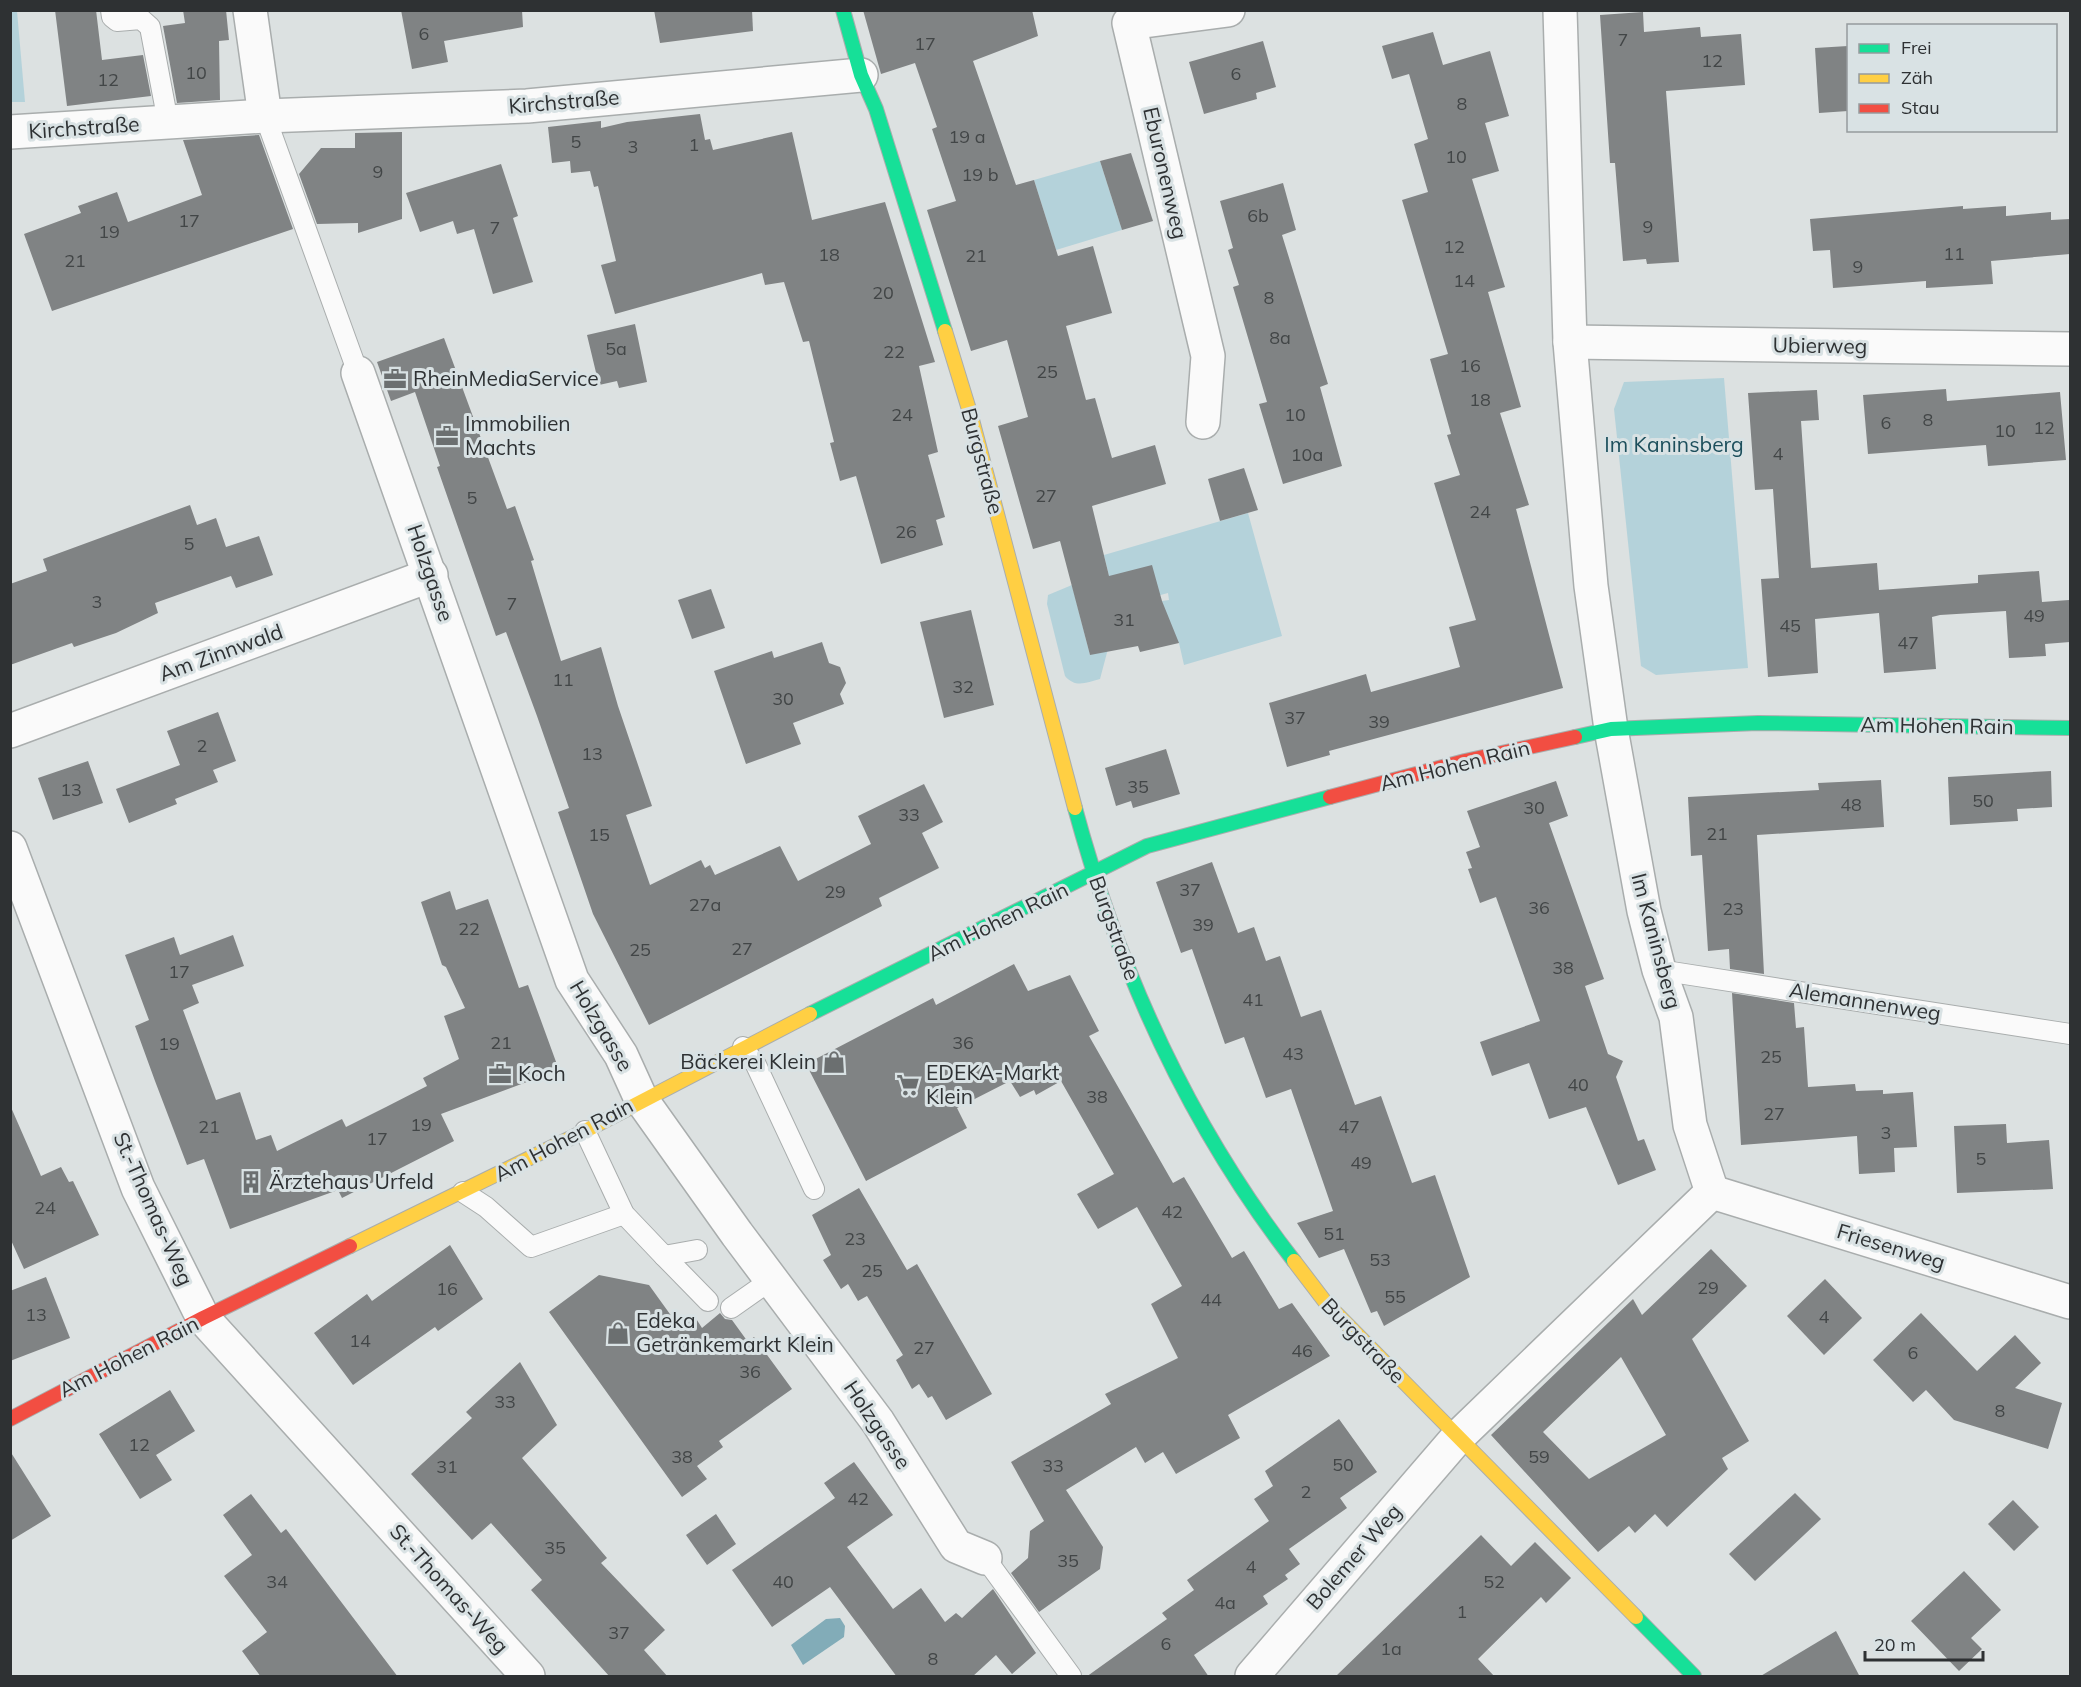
<svg xmlns="http://www.w3.org/2000/svg" width="2081" height="1687" viewBox="0 0 2081 1687" font-family="Mulish,sans-serif">
<style>
.green{fill:#b4d2da}
.water{fill:#82acb8}
.building{fill:#808384;fill-rule:evenodd}
.lines{fill:none;stroke-linecap:round;stroke-linejoin:round}
.lane-casing{stroke:#a9adad;stroke-width:22}
.street-casing{stroke:#a9adad;stroke-width:36}
.fast-casing{stroke:#a9adad;stroke-width:16}
.slow-casing{stroke:#a9adad;stroke-width:16}
.jam-casing{stroke:#a9adad;stroke-width:16}
.lane{stroke:#fafafa;stroke-width:20}
.street{stroke:#fafafa;stroke-width:33}
.fast{stroke:#16e098;stroke-width:14}
.slow{stroke:#ffcf43;stroke-width:14}
.jam{stroke:#f24e42;stroke-width:14}
.labels{text-anchor:middle;stroke-width:6;stroke-linejoin:round;paint-order:stroke}
.number-label{font-size:18px;fill:#424647}
.street-label{font-size:21px;fill:#2e3133;stroke:#d9e2e4}
.poi-label{font-size:21px;fill:#2e3133;stroke:#d9e2e4;text-anchor:start}
.park-label{font-size:21px;fill:#1d4f5c;stroke:#d9e2e4}
</style>
<rect width="100%" height="100%" fill="#dce1e1"/>
<g class="green">
<path d="M10,11h7l8,91h-14z"/>
<path d="M1100,161l22,69 -66,20 -22,-70z"/>
<path d="M1724,378l24,290 -92,7 -15,-9 -27,-257 10,-27z"/>
<path d="M1248,513l34,123 -98,29 -5,-22 -8,-3 -9,-39 7,-1 -1,-7 -15,4 -44,-21 -5,-21z"/>
<path d="M1072,585l18,70 19,-10 -9,34c-14,4 -25,9 -35,-3l-18,-72 1,-9z"/>
</g>
<path class="water" d="M840,1618l5,8 -1,11 -41,28 -12,-20 35,-26z"/>
<g class="building">
<path d="M55,10h41l6,50 41,-5 8,41 -84,10z"/>
<path d="M183,10h43l3,30 -10,1 1,59 -43,3 -14,-77 22,-3z"/>
<path d="M401,10h121l1,17 -79,14 4,21 -36,7z"/>
<path d="M654,10h98l1,21 -93,12z"/>
<path d="M863,10h169l6,26 -65,25 43,124 18,-5 24,76 35,-10 19,67 -46,13 20,74 9,-2 17,60 43,-13 11,39 -74,22 17,70 43,-11 10,36 17,42 -39,9 -2,-6 -48,9 -30,-114 -27,8 -35,-123 30,-9 -21,-77 -36,11 -44,-141 29,-9 -24,-72 5,-2 -22,-64 -34,11z"/>
<path d="M1643,12l1,20 56,-5 1,10 40,-3 4,51 -79,6 13,171 -32,2 -1,-5 -23,2 -8,-98h-5l-10,-148z"/>
<path d="M1433,32l10,33 47,-14 19,65 -24,7 14,48 -27,8 33,108 -17,5 33,115 -21,6 29,92 -13,4 47,179 -234,63 1,4 -43,12 -18,-64 97,-29 5,18 89,-25 -11,-40 27,-7 -42,-137 26,-8 -13,-40 4,-1 -21,-75 18,-5 -46,-154 26,-8 -14,-48 14,-5 -19,-65 -17,5 -10,-33z"/>
<path d="M1263,41l13,46 -20,6 1,6 -53,15 -15,-52z"/>
<path d="M1848,46v65l-29,2 -4,-65z"/>
<path d="M700,114l5,26 5,-1 3,11 79,-18 20,88 73,-18 50,160 -16,4 19,86 -10,3 17,62 -9,3 7,25 -62,19 -25,-88 -16,5 -10,-38 4,-1 -25,-101 -6,1 -19,-60 -19,3 -3,-12 -147,41 -14,-49 15,-4 -18,-75 -4,1 -4,-16 -19,2 -1,-12 -18,2 -4,-36 53,-6v7l26,-6z"/>
<path d="M402,132v87l-44,14v-10l-41,1 -18,-50 22,-26h34v-15z"/>
<path d="M259,135l34,94 -241,82 -28,-77 57,-21 -3,-7 39,-14 11,30 74,-27 -19,-55z"/>
<path d="M1131,153l22,68 -31,9 -22,-69z"/>
<path d="M501,164l17,52 -5,2 20,64 -40,12 -19,-65 -17,5 -4,-13 -33,11 -14,-39z"/>
<path d="M1283,183l13,47 -14,5 46,149 -8,3 22,79 -59,18 -24,-80 8,-2 -34,-115 6,-2 -11,-35 5,-2 -13,-47z"/>
<path d="M1963,206v3l43,-3v10l45,-4v8l19,-1v35l-79,7 2,23 -67,4v-7l-93,7 -3,-38 -17,1 -3,-32z"/>
<path d="M635,324l12,58 -28,6 -2,-7 -18,4 -12,-50z"/>
<path d="M444,338l63,171 8,-3 19,54 -3,1 30,100 40,-14 17,59 34,100 -26,9 24,70 51,-25 4,8 5,-3 5,10 65,-29 18,35 73,-37 -13,-28 66,-32 19,38 -21,11 17,35 -60,30 3,8 -233,119 -56,-111 -35,-102 11,-4 -32,-92 -31,-84 -10,4 -59,-169 3,-1 -25,-74 -24,9 -14,-39z"/>
<path d="M1946,389l1,12 113,-9 6,68 -78,6 -2,-21 -118,9 -5,-59z"/>
<path d="M1817,390l2,30 -18,1 10,147 66,-5 2,27 99,-7v-8l61,-4 3,31 27,-2 1,42 -25,2 1,12 -37,2 -3,-47 -66,4 -8,2 4,52 -52,4 -5,-60 -64,6 3,54 -50,4 -7,-98 18,-1 -6,-89 -18,1 -7,-97z"/>
<path d="M1244,468l14,42 -38,11 -12,-42z"/>
<path d="M190,505l7,20 19,-7 10,29 33,-11 14,39 -37,13 -5,-12 -76,27 3,10 -42,20 -42,14 -2,-4 -62,22v-81l37,-13 -4,-12z"/>
<path d="M711,589l14,39 -33,11 -14,-39z"/>
<path d="M971,610l23,95 -50,13 -24,-96z"/>
<path d="M822,642l7,21 11,4 6,16 -6,11 4,10 -51,19 8,21 -55,20 -32,-93 58,-20 2,7z"/>
<path d="M218,712l18,49 -23,9 5,12 -43,17 2,5 -48,19 -13,-34 64,-24 -13,-34z"/>
<path d="M1166,749l14,45 -47,14 -2,-7 -15,5 -11,-38z"/>
<path d="M88,761l15,42 -50,17 -15,-42z"/>
<path d="M2051,771l1,36 -35,2 1,12 -68,4 -2,-48z"/>
<path d="M1881,780l3,47 -127,8 7,139 -34,-5 -1,-20 -21,2 -6,-96 -11,1 -3,-59 131,-7 -1,-7z"/>
<path d="M1556,781l12,35 -19,7 55,156 -19,7 23,68 15,7 -7,16 22,64 6,-2 12,31 -38,15 -32,-78 -37,12 -20,-56 -37,13 -12,-34 60,-21 -44,-124 -16,6 -12,-34 4,-1 -6,-16 14,-5 -13,-36z"/>
<path d="M1212,862l26,71 16,-6 12,34 14,-5 21,61 20,-7 34,95 26,-9 31,87 23,-8 35,102 -86,49 -7,-15 -6,2 -27,-64 -25,9 -22,-35 36,-12 -42,-122 -25,9 -22,-61 -19,7 -33,-95 -11,4 -25,-71z"/>
<path d="M450,891l6,19 32,-11 31,89 9,-3 31,85 -118,44 13,27 -112,57 -4,-8 -108,39 -26,-70 -17,6 -32,-84 -20,-55 14,-6 -24,-65 49,-18 6,18 53,-20 11,31 -52,19 7,18 -16,7 33,90 24,-8 16,48 15,-5 6,16 65,-32 4,8 40,-20 41,-21 -4,-8 36,-19 -15,-43 21,-8 -19,-41 -4,-2 -21,-63z"/>
<path d="M1014,964l14,27 42,-16 29,56 -10,5 84,147 11,-6 48,81 12,-7 35,58 13,-6 38,53 -102,59 12,23 -64,36 -13,-22 -18,11 -9,-16 -70,43 37,57 -3,22 -61,43 -28,-39 17,-15 2,-27 14,-10 -33,-59 100,-58 -6,-10 73,-36 -27,-54 31,-18 -45,-79 -39,22 -21,-35 37,-20 -53,-93 -25,14 -2,-5 -14,7 -10,-16 -53,27 10,20 -101,53 -60,-117 127,-66 3,7z"/>
<path d="M1732,993l62,10 2,25 8,-1 4,60 47,-3 1,7 27,-1v4l30,-2 4,55 -23,1 1,24 -36,2 -2,-38 -116,9z"/>
<path d="M10,1105l31,71 20,-9 8,15 4,-1 26,54 -75,34 -14,-31z"/>
<path d="M2006,1124l1,19 42,-3 4,49 -96,4 -3,-67z"/>
<path d="M859,1188l48,82 10,-6 75,130 -46,26 -14,-24 -4,2 -9,-14 -7,5 -16,-29 7,-5 -36,-59 -9,5 -10,-17 -7,5 -18,-29 8,-5 -19,-40z"/>
<path d="M450,1245l33,54 -45,32 -3,-4 -82,58 -39,-52 53,-39 5,7z"/>
<path d="M1711,1249l36,37 -55,53 57,102 -27,17 6,11 -61,58 -12,-13 -20,19 -6,-7 -31,26 -107,-117 142,-136 9,16zM1621,1357l45,78 -77,44 -46,-47z"/>
<path d="M599,1275l50,10 31,43 15,-11 7,11 18,-15 5,6 7,1 16,22 6,-5 38,52 -73,52 4,6 -26,19 10,13 -25,18 -133,-185z"/>
<path d="M46,1277l24,61 -60,23v-70z"/>
<path d="M1825,1279l37,39 -38,37 -37,-39z"/>
<path d="M1921,1313l56,58 38,-36 26,28 -26,25 47,15 -14,46 -94,-29 -28,-30 -13,12 -40,-42z"/>
<path d="M520,1362l37,63 -35,33 85,100 -6,5 64,67 -21,20 24,27h-58l-79,-87 11,-10 -51,-57 -19,17 -61,-66 61,-56 -6,-6z"/>
<path d="M170,1390l25,41 -39,24 16,25 -32,19 -41,-65z"/>
<path d="M1339,1419l38,53 -37,26 7,10 -58,41 11,15 -15,11 3,4 -25,17 5,8 -74,51 15,22h-123l81,-58 -5,-6 32,-23 -7,-10 82,-59 -15,-22 19,-13 -8,-15z"/>
<path d="M10,1451l41,65 -41,25z"/>
<path d="M854,1462l39,53 -46,32 46,62 28,-21 24,34 11,-9 6,5 31,-29 43,64 -24,21 -16,-19 -24,22h-75l-67,-90 -58,40 -40,-57 103,-72 -11,-15z"/>
<path d="M1795,1493l26,26 -66,62 -26,-27z"/>
<path d="M251,1494l30,39 5,-4 112,148h-137l-19,-26 25,-19 -43,-56 28,-21 -29,-40z"/>
<path d="M2013,1500l26,27 -25,24 -26,-27z"/>
<path d="M716,1514l20,30 -29,21 -21,-30z"/>
<path d="M1481,1535l30,31 24,-24 36,36 -25,25 -5,-6 -63,62 17,18h-160z"/>
<path d="M1964,1571l37,39 -30,28 11,11 -23,22 -48,-50z"/>
<path d="M1836,1631l24,46h-101z"/>
</g>
<g class="lines">
<g class="lane-casing">
<g id="lane">
<path d="M111,10l1,7 5,4 24,-2 9,8 18,95"/>
<path d="M265,116l93,257"/>
<path d="M1659,970l411,64"/>
<path d="M743,1047l13,18 58,124"/>
<path d="M585,1131l39,83 40,42 33,-6"/>
<path d="M463,1192l23,15 45,40 93,-33"/>
<path d="M664,1256l44,45"/>
<path d="M731,1308l40,-28"/>
<path d="M985,1558l86,118"/>
</g>
</g>
<g class="street-casing">
<g id="street">
<path d="M250,10l15,106"/>
<path d="M1560,10l10,332 21,244 20,143 33,182 15,59 17,47 14,108 22,67"/>
<path d="M10,132l255,-16 262,-10 334,-31"/>
<path d="M1570,342l500,7"/>
<path d="M358,373l214,607 49,75 20,44 96,135 141,188 78,124 29,12"/>
<path d="M1203,422l5,-66 -79,-333 99,-13"/>
<path d="M10,731l421,-156"/>
<path d="M10,848l128,340 65,130 325,358"/>
<path d="M1712,1192l358,110"/>
<path d="M1252,1676l205,-238 255,-246"/>
</g>
</g>
<g class="fast-casing">
<g id="fast">
<path d="M843,10l18,65 15,34 69,222"/>
<path d="M1575,737l36,-8 147,-6 312,5"/>
<path d="M1075,808c44,163 115,319 219,453"/>
<path d="M810,1014l337,-168 183,-49"/>
<path d="M1636,1617l58,59"/>
</g>
</g>
<g class="slow-casing">
<g id="slow">
<path d="M945,331l26,85 104,392"/>
<path d="M350,1246l235,-115 225,-117"/>
<path d="M1294,1261l32,42 310,314"/>
</g>
</g>
<g class="jam-casing">
<g id="jam">
<path d="M1330,797l135,-36 110,-24"/>
<path d="M10,1419l193,-101 147,-72"/>
</g>
</g>
<use href="#lane" class="lane"/>
<use href="#street" class="street"/>
<use href="#fast" class="fast"/>
<use href="#slow" class="slow"/>
<use href="#jam" class="jam"/>
</g>
<defs>
<g id="office-bare" transform="scale(1.8)"><path d="M-6-3h4V-5.5h4V-3h4V5H-6ZM-1-4.5V-3h2v-1.5ZM-6 0V1H6V0Z" fill="#6b6f70" stroke="#d9e2e4" stroke-width="2.5" paint-order="stroke"/></g>
<g id="shop-bare" transform="scale(1.8)"><path d="M-5-2.5h2.3a2.7 3.5 0 0 1 5.4 0H5L5.5 6h-11ZM-1.5-2.5h3a1.5 2.3 0 0 0-3 0Z" fill="#6b6f70" stroke="#d9e2e4" stroke-width="2.5" paint-order="stroke"/></g>
<g id="supermarket-bare" transform="scale(1.8)"><path d="M-6-5.5h2.5l.6 2H6L4.5 2H-2.5L-4.4-4H-6ZM-1.5 3.2a1.3 1.3 0 1 0 .1 0ZM3 3.2a1.3 1.3 0 1 0 .1 0Z" fill="#6b6f70" stroke="#d9e2e4" stroke-width="2.5" paint-order="stroke"/></g>
<g id="building-bare" transform="scale(1.8)"><path d="M-4-6H4V6H1V3H-1V6H-4ZM-2.5-4.3h1.7v1.8h-1.7ZM.8-4.3h1.7v1.8H.8ZM-2.5-1h1.7V.8h-1.7ZM.8-1h1.7V.8H.8Z" fill="#6b6f70" stroke="#d9e2e4" stroke-width="2.5" paint-order="stroke"/></g>
</defs>
<g fill-rule="evenodd">
<use href="#office-bare" x="395" y="379"/>
<use href="#office-bare" x="447" y="436"/>
<use href="#shop-bare" x="834" y="1062"/>
<use href="#office-bare" x="500" y="1074"/>
<use href="#supermarket-bare" x="908" y="1085"/>
<use href="#building-bare" x="251" y="1182"/>
<use href="#shop-bare" x="618" y="1333"/>
</g>
<g class="labels">
<g class="number-label">
<text x="424" y="40">6</text>
<text x="1623" y="46">7</text>
<text x="925" y="50">17</text>
<text x="1712" y="67">12</text>
<text x="196" y="79">10</text>
<text x="1236" y="80">6</text>
<text x="108" y="86">12</text>
<text x="1462" y="110">8</text>
<text x="967" y="143">19 a</text>
<text x="576" y="148">5</text>
<text x="694" y="151">1</text>
<text x="633" y="153">3</text>
<text x="1456" y="163">10</text>
<text x="378" y="178">9</text>
<text x="980" y="181">19 b</text>
<text x="1258" y="222">6b</text>
<text x="189" y="227">17</text>
<text x="1648" y="233">9</text>
<text x="495" y="234">7</text>
<text x="109" y="238">19</text>
<text x="1454" y="253">12</text>
<text x="1954" y="260">11</text>
<text x="829" y="261">18</text>
<text x="976" y="262">21</text>
<text x="75" y="267">21</text>
<text x="1858" y="273">9</text>
<text x="1464" y="287">14</text>
<text x="883" y="299">20</text>
<text x="1269" y="304">8</text>
<text x="1280" y="344">8a</text>
<text x="616" y="355">5a</text>
<text x="894" y="358">22</text>
<text x="1470" y="372">16</text>
<text x="1047" y="378">25</text>
<text x="1480" y="406">18</text>
<text x="902" y="421">24</text>
<text x="1295" y="421">10</text>
<text x="1928" y="426">8</text>
<text x="1886" y="429">6</text>
<text x="2044" y="434">12</text>
<text x="2005" y="437">10</text>
<text x="1778" y="460">4</text>
<text x="1307" y="461">10a</text>
<text x="1046" y="502">27</text>
<text x="472" y="504">5</text>
<text x="1480" y="518">24</text>
<text x="906" y="538">26</text>
<text x="189" y="550">5</text>
<text x="97" y="608">3</text>
<text x="512" y="610">7</text>
<text x="2034" y="622">49</text>
<text x="1124" y="626">31</text>
<text x="1790" y="632">45</text>
<text x="1908" y="649">47</text>
<text x="563" y="686">11</text>
<text x="963" y="693">32</text>
<text x="783" y="705">30</text>
<text x="1295" y="724">37</text>
<text x="1379" y="728">39</text>
<text x="202" y="752">2</text>
<text x="592" y="760">13</text>
<text x="1138" y="793">35</text>
<text x="71" y="796">13</text>
<text x="1983" y="807">50</text>
<text x="1851" y="811">48</text>
<text x="1534" y="814">30</text>
<text x="909" y="821">33</text>
<text x="1717" y="840">21</text>
<text x="599" y="841">15</text>
<text x="1190" y="896">37</text>
<text x="835" y="898">29</text>
<text x="705" y="911">27a</text>
<text x="1539" y="914">36</text>
<text x="1733" y="915">23</text>
<text x="1203" y="931">39</text>
<text x="469" y="935">22</text>
<text x="742" y="955">27</text>
<text x="640" y="956">25</text>
<text x="1563" y="974">38</text>
<text x="179" y="978">17</text>
<text x="1253" y="1006">41</text>
<text x="501" y="1049">21</text>
<text x="963" y="1049">36</text>
<text x="169" y="1050">19</text>
<text x="1293" y="1060">43</text>
<text x="1771" y="1063">25</text>
<text x="1578" y="1091">40</text>
<text x="1097" y="1103">38</text>
<text x="1774" y="1120">27</text>
<text x="421" y="1131">19</text>
<text x="209" y="1133">21</text>
<text x="1349" y="1133">47</text>
<text x="1886" y="1139">3</text>
<text x="377" y="1145">17</text>
<text x="1981" y="1165">5</text>
<text x="1361" y="1169">49</text>
<text x="45" y="1214">24</text>
<text x="1172" y="1218">42</text>
<text x="1334" y="1240">51</text>
<text x="855" y="1245">23</text>
<text x="1380" y="1266">53</text>
<text x="872" y="1277">25</text>
<text x="1708" y="1294">29</text>
<text x="447" y="1295">16</text>
<text x="1395" y="1303">55</text>
<text x="1211" y="1306">44</text>
<text x="36" y="1321">13</text>
<text x="1824" y="1323">4</text>
<text x="360" y="1347">14</text>
<text x="924" y="1354">27</text>
<text x="1302" y="1357">46</text>
<text x="1913" y="1359">6</text>
<text x="750" y="1378">36</text>
<text x="505" y="1408">33</text>
<text x="2000" y="1417">8</text>
<text x="139" y="1451">12</text>
<text x="682" y="1463">38</text>
<text x="1539" y="1463">59</text>
<text x="1343" y="1471">50</text>
<text x="1053" y="1472">33</text>
<text x="447" y="1473">31</text>
<text x="1306" y="1498">2</text>
<text x="858" y="1505">42</text>
<text x="555" y="1554">35</text>
<text x="1068" y="1567">35</text>
<text x="1251" y="1573">4</text>
<text x="277" y="1588">34</text>
<text x="783" y="1588">40</text>
<text x="1494" y="1588">52</text>
<text x="1225" y="1609">4a</text>
<text x="1462" y="1618">1</text>
<text x="619" y="1639">37</text>
<text x="1166" y="1650">6</text>
<text x="1391" y="1655">1a</text>
<text x="933" y="1665">8</text>
</g>
<g class="street-label">
<text transform="translate(564 102) rotate(-5)" y="7">Kirchstraße</text>
<text transform="translate(84 128) rotate(-4)" y="7">Kirchstraße</text>
<text transform="translate(1165 173) rotate(77)" y="7">Eburonenweg</text>
<text transform="translate(1820 346) rotate(1)" y="7">Ubierweg</text>
<text transform="translate(982 461) rotate(75)" y="7">Burgstraße</text>
<text transform="translate(430 573) rotate(71)" y="7">Holzgasse</text>
<text transform="translate(221 653) rotate(-20)" y="7">Am Zinnwald</text>
<text transform="translate(1937 726) rotate(1)" y="7">Am Hohen Rain</text>
<text transform="translate(1455 766) rotate(-14)" y="7">Am Hohen Rain</text>
<text transform="translate(998 922) rotate(-26)" y="7">Am Hohen Rain</text>
<text transform="translate(1114 928) rotate(70)" y="7">Burgstraße</text>
<text transform="translate(1656 941) rotate(75)" y="7">Im Kaninsberg</text>
<text transform="translate(1865 1002) rotate(9)" y="7">Alemannenweg</text>
<text transform="translate(601 1026) rotate(59)" y="7">Holzgasse</text>
<text transform="translate(564 1140) rotate(-28)" y="7">Am Hohen Rain</text>
<text transform="translate(153 1209) rotate(66)" y="7">St.-Thomas-Weg</text>
<text transform="translate(1891 1247) rotate(17)" y="7">Friesenweg</text>
<text transform="translate(1363 1341) rotate(46)" y="7">Burgstraße</text>
<text transform="translate(129 1357) rotate(-27)" y="7">Am Hohen Rain</text>
<text transform="translate(877 1425) rotate(56)" y="7">Holzgasse</text>
<text transform="translate(1354 1557) rotate(-49)" y="7">Bolemer Weg</text>
<text transform="translate(449 1589) rotate(48)" y="7">St.-Thomas-Weg</text>
</g>
<g class="poi-label">
<text x="413" y="386">RheinMediaService</text>
<text x="465" y="431">Immobilien<tspan x="465" dy="24">Machts</tspan></text>
<text x="816" y="1069" text-anchor="end">Bäckerei Klein</text>
<text x="926" y="1080">EDEKA-Markt<tspan x="926" dy="24">Klein</tspan></text>
<text x="518" y="1081">Koch</text>
<text x="269" y="1189">Ärztehaus Urfeld</text>
<text x="636" y="1328">Edeka<tspan x="636" dy="24">Getränkemarkt Klein</tspan></text>
</g>
<g class="park-label">
<text x="1674" y="452">Im Kaninsberg</text>
</g>
</g>
<rect width="2081" height="1687" fill="none" stroke="#2e3133" stroke-width="24"/>
<rect x="1847" y="24" width="210" height="108" fill="#d9e2e4" stroke="#959b9d" stroke-width="1.5"/>
<rect x="1859" y="44" width="30" height="9" fill="#16e098" stroke="#959b9d" stroke-width="1.5"/>
<text x="1901" y="54" font-size="18" fill="#2e3133">Frei</text>
<rect x="1859" y="74" width="30" height="9" fill="#ffcf43" stroke="#959b9d" stroke-width="1.5"/>
<text x="1901" y="84" font-size="18" fill="#2e3133">Zäh</text>
<rect x="1859" y="104" width="30" height="9" fill="#f24e42" stroke="#959b9d" stroke-width="1.5"/>
<text x="1901" y="114" font-size="18" fill="#2e3133">Stau</text>
<path d="M1865 1651v9h118v-9" fill="none" stroke="#2e3133" stroke-width="3"/>
<text x="1874" y="1651" font-size="18" fill="#2e3133" stroke="#d9e2e4" stroke-width="4.5" paint-order="stroke">20 m</text>
</svg>
